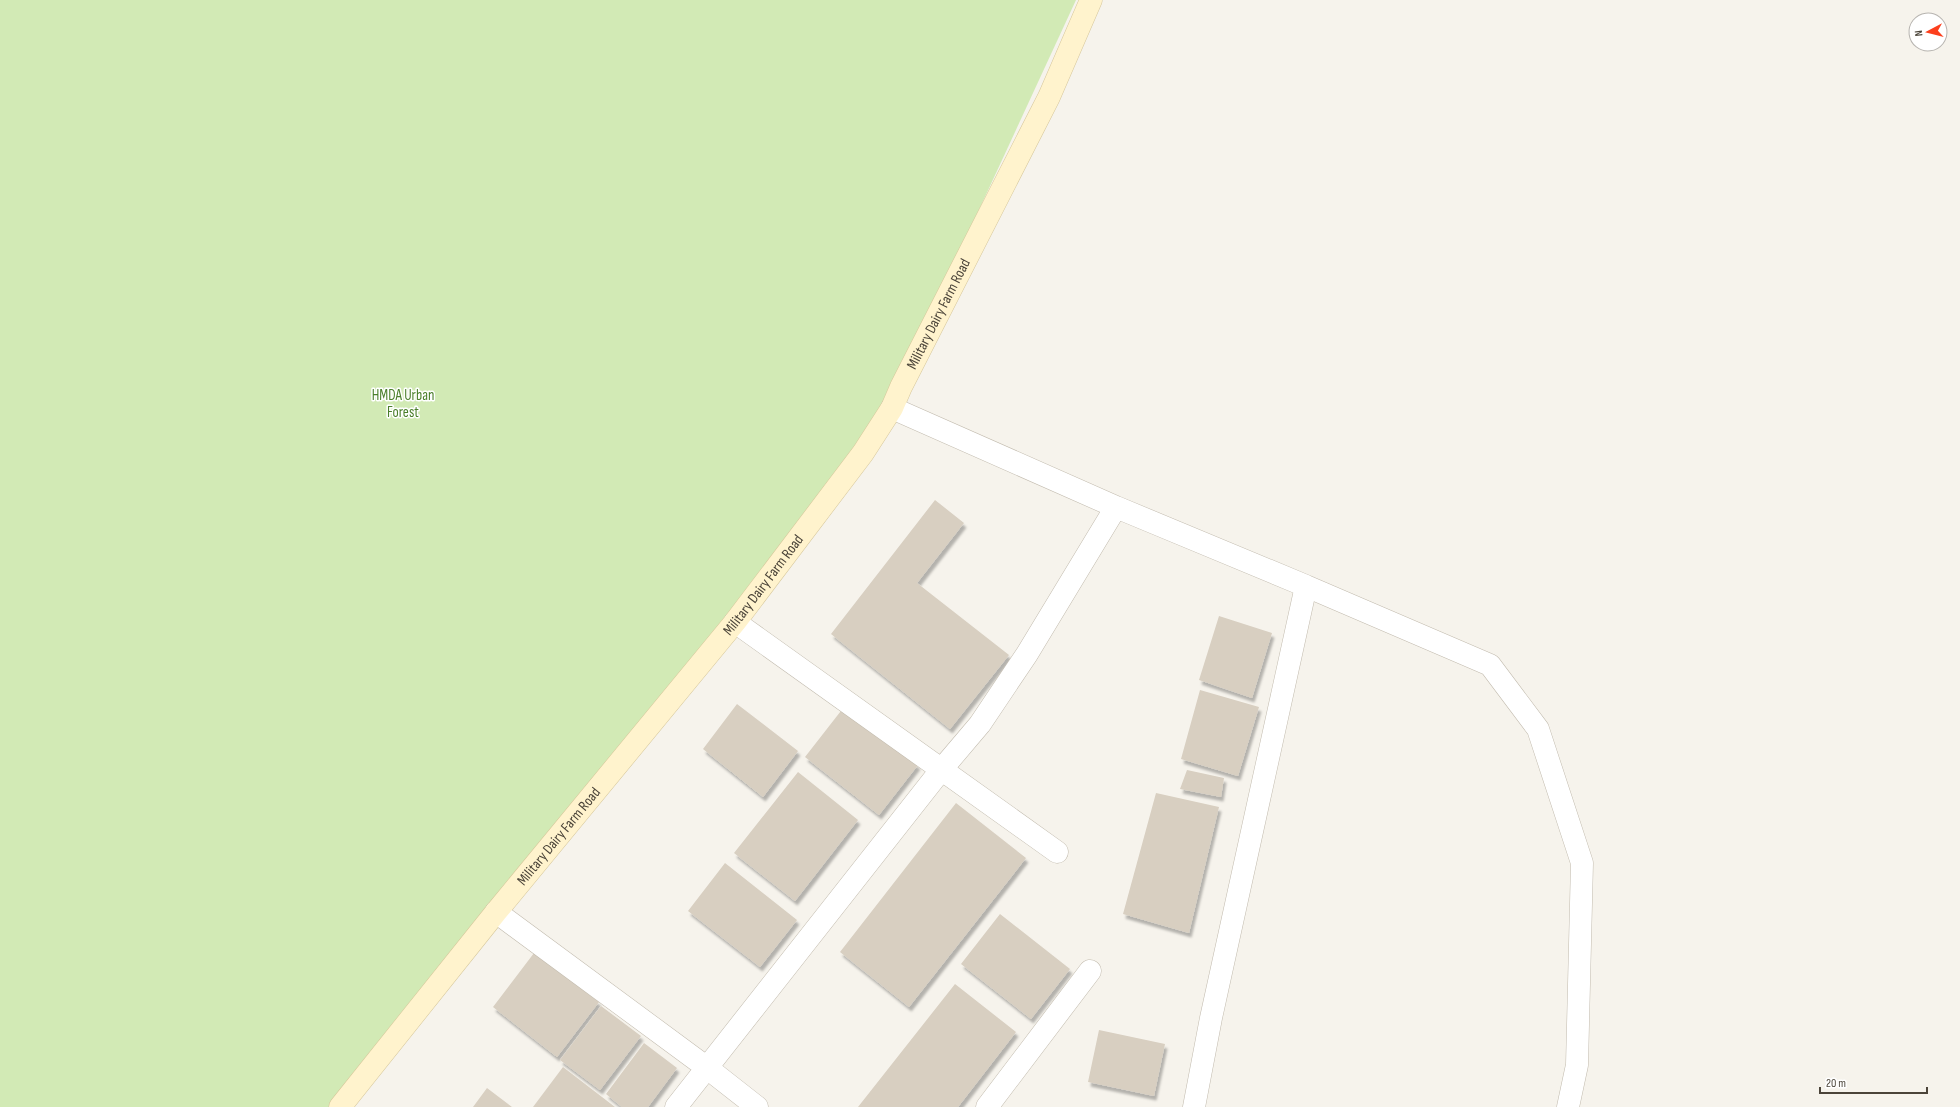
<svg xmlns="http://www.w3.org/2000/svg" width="1960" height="1107" viewBox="0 0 1960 1107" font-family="'Sofia Sans Condensed',sans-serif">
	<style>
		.green { fill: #d2eab5 }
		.building { fill: #d8cfc1; filter: url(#shadow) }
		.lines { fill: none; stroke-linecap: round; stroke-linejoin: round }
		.minor-casing { stroke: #c2bbae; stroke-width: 23 }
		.secondary-casing { stroke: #d6c79b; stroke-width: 23 }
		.minor { stroke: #fff; stroke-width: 22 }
		.secondary { stroke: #fff3cd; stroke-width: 22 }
		.labels { text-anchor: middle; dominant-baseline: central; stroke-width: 3; stroke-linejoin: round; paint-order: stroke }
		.street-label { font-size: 15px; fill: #4b4439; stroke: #fff }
		.park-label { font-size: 15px; fill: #4a7f2a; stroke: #fff }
	</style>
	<defs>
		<filter id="shadow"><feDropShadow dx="2.5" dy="4.5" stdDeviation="1" flood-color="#0004"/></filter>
	</defs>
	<rect width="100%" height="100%" fill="#f6f3ec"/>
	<path class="green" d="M0,0H1076L885,413L347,1107H0Z"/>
	<path class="building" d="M935,500L964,523L917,583L1009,655L950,729L831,634Z
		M1219,616L1272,633L1252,698L1199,680Z
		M1200,690L1259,707L1238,776L1181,759Z
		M737,704L798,751L763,797L703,749Z
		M844,707L918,765L879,815L805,757Z
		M1187,770L1224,778L1221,797L1180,789Z
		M798,772L858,820L795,901L734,853Z
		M1156,793L1219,807L1189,933L1123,914Z
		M956,803L1026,858L909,1007L840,952Z
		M725,863L797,920L760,967L688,911Z
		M1000,914L1070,969L1031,1019L961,964Z
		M534,953L599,1002L557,1057L493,1007Z
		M955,984L1016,1032L958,1107H858Z
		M601,1006L641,1036L600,1090L560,1060Z
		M1099,1030L1165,1044L1154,1096L1088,1082Z
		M644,1043L677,1068L648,1107H622L606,1094Z
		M563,1067L615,1107H533Z
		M487,1088L512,1107H473Z"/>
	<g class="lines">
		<defs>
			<path id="minor" d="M892,408L1116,507L1306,586L1211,1018L1194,1107
				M1306,586L1490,665L1538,729L1582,863L1577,1065L1568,1107
				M735,622L1057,852
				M496,912L706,1067L757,1107
				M676,1107L941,770L980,724L1027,654L1116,507
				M987,1107L1090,971"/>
			<g id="secondary">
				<path id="s1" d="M340,1107L496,912L735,622L863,453L892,408L901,387L1049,97L1091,0"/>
			</g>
		</defs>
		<use href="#minor" class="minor-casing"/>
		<use href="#secondary" class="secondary-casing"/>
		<use href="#minor" class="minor"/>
		<use href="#secondary" class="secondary"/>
	</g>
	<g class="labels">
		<g class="street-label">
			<text stroke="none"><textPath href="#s1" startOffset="996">Military Dairy Farm Road</textPath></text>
			<text stroke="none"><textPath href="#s1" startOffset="672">Military Dairy Farm Road</textPath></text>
			<text stroke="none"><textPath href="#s1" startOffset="348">Military Dairy Farm Road</textPath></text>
		</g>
		<g class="park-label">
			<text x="403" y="395">HMDA Urban<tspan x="403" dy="17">Forest</tspan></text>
		</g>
	</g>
	<g transform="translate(1928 32) rotate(263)"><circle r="19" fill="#ffffff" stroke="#b7b4b0"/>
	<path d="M0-3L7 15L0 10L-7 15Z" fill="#fc3f1d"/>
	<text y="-6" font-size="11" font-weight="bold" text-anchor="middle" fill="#4b4439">N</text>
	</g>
	<path d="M1820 1087v6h107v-6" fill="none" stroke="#4b4439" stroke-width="2"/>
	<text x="1826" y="1087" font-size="12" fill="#4b4439" stroke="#ffffff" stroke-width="3" paint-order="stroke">20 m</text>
</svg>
